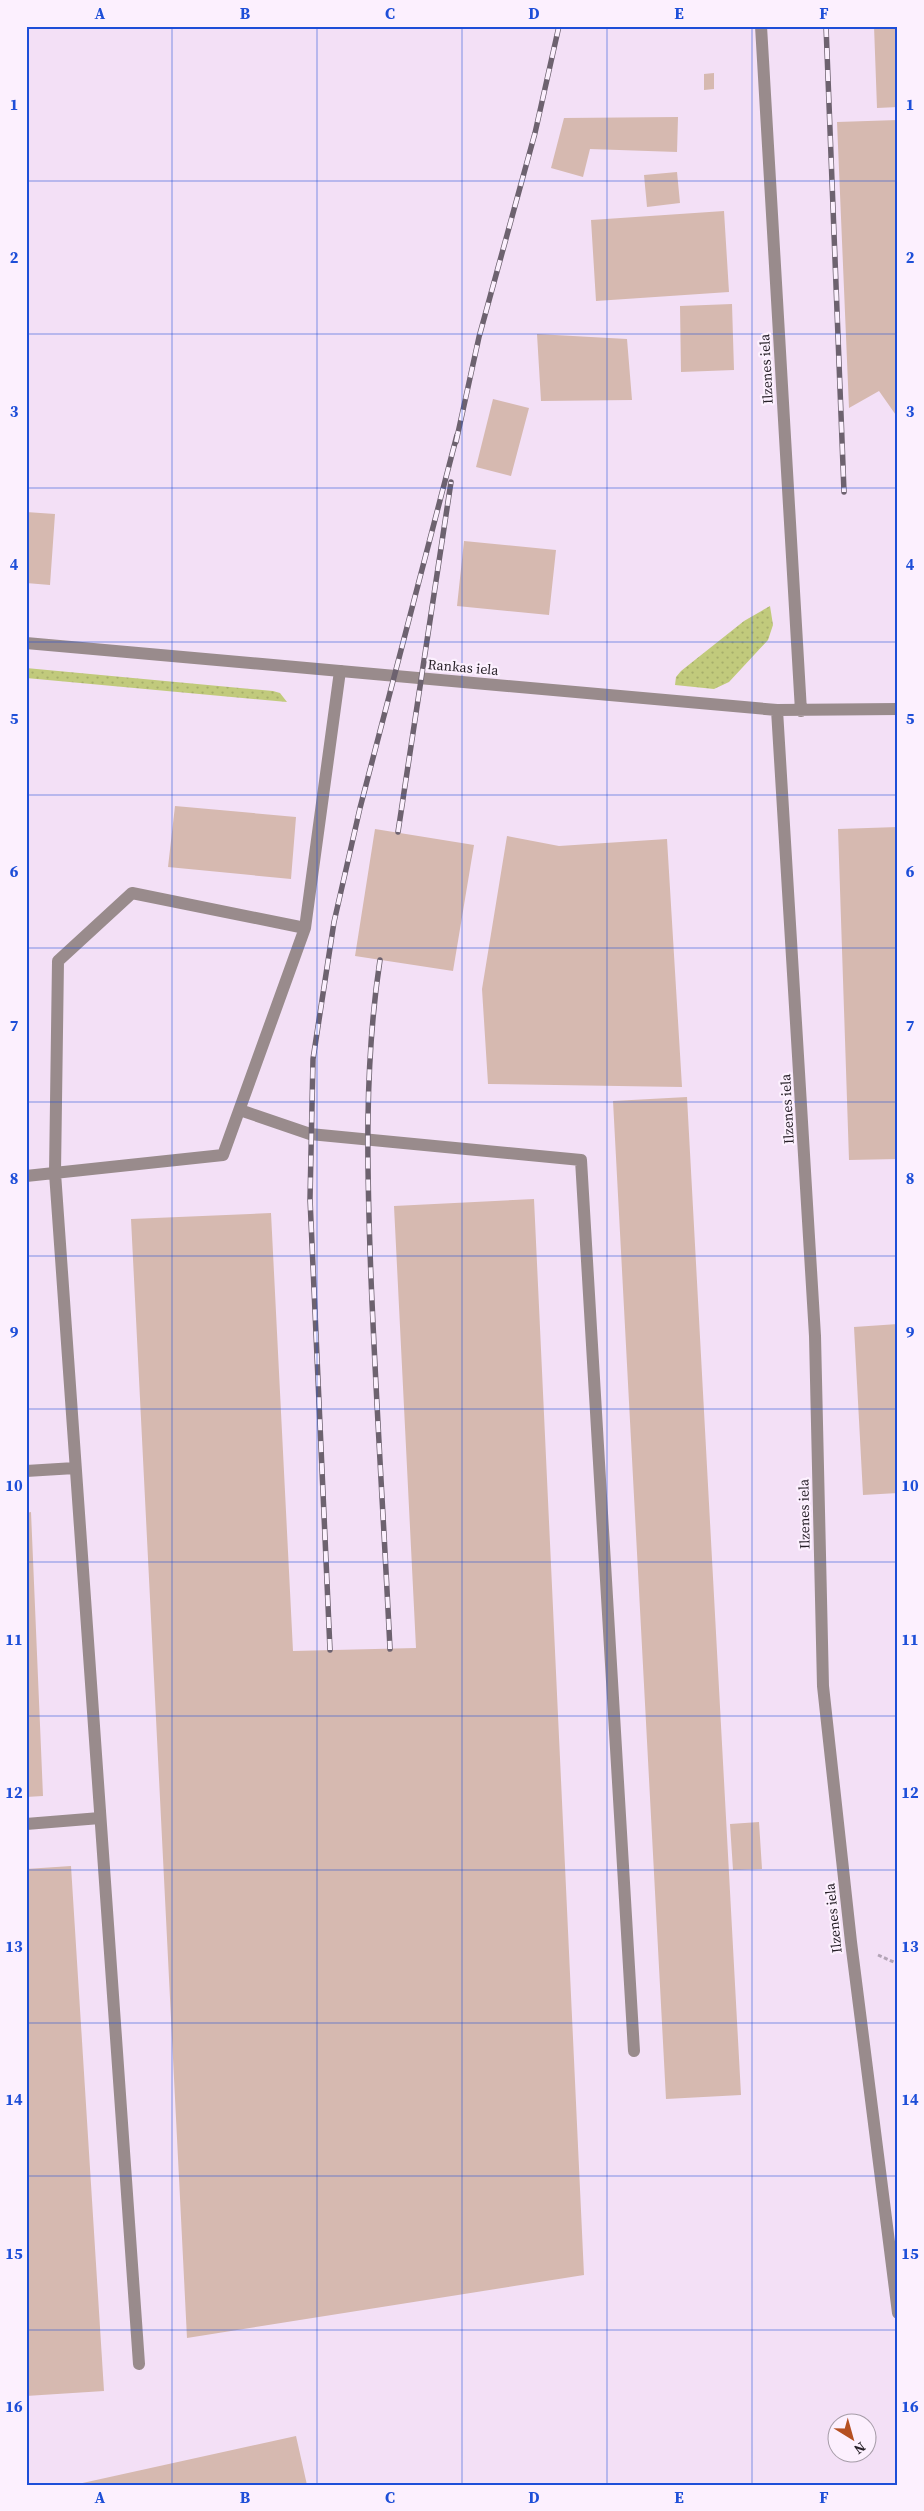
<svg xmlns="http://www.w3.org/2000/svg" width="924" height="2511" viewBox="0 0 924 2511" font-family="'Source Serif 4',serif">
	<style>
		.grass { fill: url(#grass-dots) }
		.building { fill: #d6b9b0 }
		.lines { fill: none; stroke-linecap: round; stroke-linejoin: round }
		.path { stroke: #b3a4b6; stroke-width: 3; stroke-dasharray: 4 2.5; stroke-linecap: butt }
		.lane { stroke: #998b8c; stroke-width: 12 }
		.street { stroke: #998b8c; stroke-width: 12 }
		.rail-casing { stroke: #6d626f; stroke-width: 5.5 }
		.rail { stroke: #fcf0fe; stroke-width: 4; stroke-dasharray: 11; stroke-linecap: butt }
		.grid { fill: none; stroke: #1d4ed8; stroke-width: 1; stroke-opacity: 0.55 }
		.labels { text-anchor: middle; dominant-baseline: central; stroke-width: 4.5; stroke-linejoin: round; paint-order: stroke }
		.street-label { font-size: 14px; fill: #261f27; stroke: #fcf0fe }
		.neatline { fill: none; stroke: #1d4ed8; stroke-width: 2 }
		.grid-label { font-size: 16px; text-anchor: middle; font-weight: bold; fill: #1d4ed8 }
	</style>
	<defs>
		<pattern id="grass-dots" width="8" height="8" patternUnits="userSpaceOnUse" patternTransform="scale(1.25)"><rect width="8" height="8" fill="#c1ca7c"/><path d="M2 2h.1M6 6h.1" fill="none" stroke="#a6ad6b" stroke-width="1.8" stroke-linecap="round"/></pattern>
	</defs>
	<rect width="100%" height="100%" fill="#f3e0f6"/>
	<path class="grass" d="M770,606L773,625L768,640L729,682L714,689L675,685L676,677L681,671L744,621Z
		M26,668L273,691L280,693L287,702L26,678Z"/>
	<path class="building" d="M874,26H898V107L877,108Z
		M714,73V89L704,90V74Z
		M678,117L677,152L590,149L583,177L551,168L564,118Z
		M898,120V418L879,391L849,408L837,122Z
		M677,172L680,203L647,207L644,175Z
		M724,211L729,292L596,301L591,220Z
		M732,304L734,370L681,372L680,306Z
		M537,334L627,339L632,400L541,401Z
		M493,399L529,408L511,476L476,467Z
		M26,512L55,514L50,585L26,583Z
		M464,541L556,550L549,615L457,606Z
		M175,806L296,817L291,879L168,867Z
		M898,827V1159L849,1160L838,829Z
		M375,829L474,845L453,971L355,956Z
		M507,836L559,846L667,839L682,1087L488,1084L482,989Z
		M687,1097L741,2095L666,2099L613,1101Z
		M534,1199L584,2275L187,2338L131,1219L271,1213L293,1651L416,1648L394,1206Z
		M898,1324V1493L863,1495L854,1327Z
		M31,1512L43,1796L26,1797V1513Z
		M759,1822L762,1869L733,1870L730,1824Z
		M71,1866L104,2391L26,2396V1869Z
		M296,2436L307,2485H78V2484Z"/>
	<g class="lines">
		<path class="path" d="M878,1955L898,1964"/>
		<path class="lane" d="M240,1110L310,1134L581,1160L634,2051
			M26,1176L223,1155L305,928L340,671
			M26,1471L75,1468
			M26,1824L100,1818
			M139,2364L55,1173L58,961L132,893L305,928"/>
		<path class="street" d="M761,26L801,711
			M26,643L777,710L898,709
			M777,710L815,1336L823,1686L851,1942L898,2313"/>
		<defs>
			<path id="rail" d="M826,26L844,492
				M456,442L479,337L535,133L559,26
				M398,832L451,482
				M380,960C364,1065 367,1172 371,1278C376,1401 384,1525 390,1649
				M330,1650L310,1199L313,1059L334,922L360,808L457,435"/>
		</defs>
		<use href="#rail" class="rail-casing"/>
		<use href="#rail" class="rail"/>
	</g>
	<path class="grid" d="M172,26V2485M317,26V2485M462,26V2485M607,26V2485M752,26V2485M26,181H898M26,334H898M26,488H898M26,642H898M26,795H898M26,948H898M26,1102H898M26,1256H898M26,1409H898M26,1562H898M26,1716H898M26,1870H898M26,2023H898M26,2176H898M26,2330H898"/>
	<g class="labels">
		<g class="street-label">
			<text transform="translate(766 369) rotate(-93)">Ilzenes iela</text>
			<text transform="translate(463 667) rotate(5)">Rankas iela</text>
			<text transform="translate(787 1109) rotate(-93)">Ilzenes iela</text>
			<text transform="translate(804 1514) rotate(-91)">Ilzenes iela</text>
			<text transform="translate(833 1918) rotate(-96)">Ilzenes iela</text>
		</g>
	</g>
	<rect width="924" height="2511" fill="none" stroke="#fcf0fe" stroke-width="55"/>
	<g transform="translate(852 2438) rotate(143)"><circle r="24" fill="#fcf0fe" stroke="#a69ca8"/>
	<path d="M0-4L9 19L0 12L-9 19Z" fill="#b55022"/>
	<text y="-8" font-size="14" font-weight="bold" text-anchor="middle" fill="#261f27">N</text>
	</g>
	<rect x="28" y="28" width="868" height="2456" class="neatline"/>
	<g class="grid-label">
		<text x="100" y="19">A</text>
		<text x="245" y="19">B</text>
		<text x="390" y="19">C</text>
		<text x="534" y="19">D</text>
		<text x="679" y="19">E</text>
		<text x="824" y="19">F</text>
		<text x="14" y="110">1</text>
		<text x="910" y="110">1</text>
		<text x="14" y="263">2</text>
		<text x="910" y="263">2</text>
		<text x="14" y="417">3</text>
		<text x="910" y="417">3</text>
		<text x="14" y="570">4</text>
		<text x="910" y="570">4</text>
		<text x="14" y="724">5</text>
		<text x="910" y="724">5</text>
		<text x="14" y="877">6</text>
		<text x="910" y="877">6</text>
		<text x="14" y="1031">7</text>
		<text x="910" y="1031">7</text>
		<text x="14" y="1184">8</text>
		<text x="910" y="1184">8</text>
		<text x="14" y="1338">9</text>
		<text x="910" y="1338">9</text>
		<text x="14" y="1491">10</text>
		<text x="910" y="1491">10</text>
		<text x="14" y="1645">11</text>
		<text x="910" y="1645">11</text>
		<text x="14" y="1798">12</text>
		<text x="910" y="1798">12</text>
		<text x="14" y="1952">13</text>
		<text x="910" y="1952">13</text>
		<text x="14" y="2105">14</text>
		<text x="910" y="2105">14</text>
		<text x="14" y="2259">15</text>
		<text x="910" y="2259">15</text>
		<text x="14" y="2412">16</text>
		<text x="910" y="2412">16</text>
		<text x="100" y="2503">A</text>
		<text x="245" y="2503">B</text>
		<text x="390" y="2503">C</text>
		<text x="534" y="2503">D</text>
		<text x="679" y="2503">E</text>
		<text x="824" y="2503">F</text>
	</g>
</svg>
